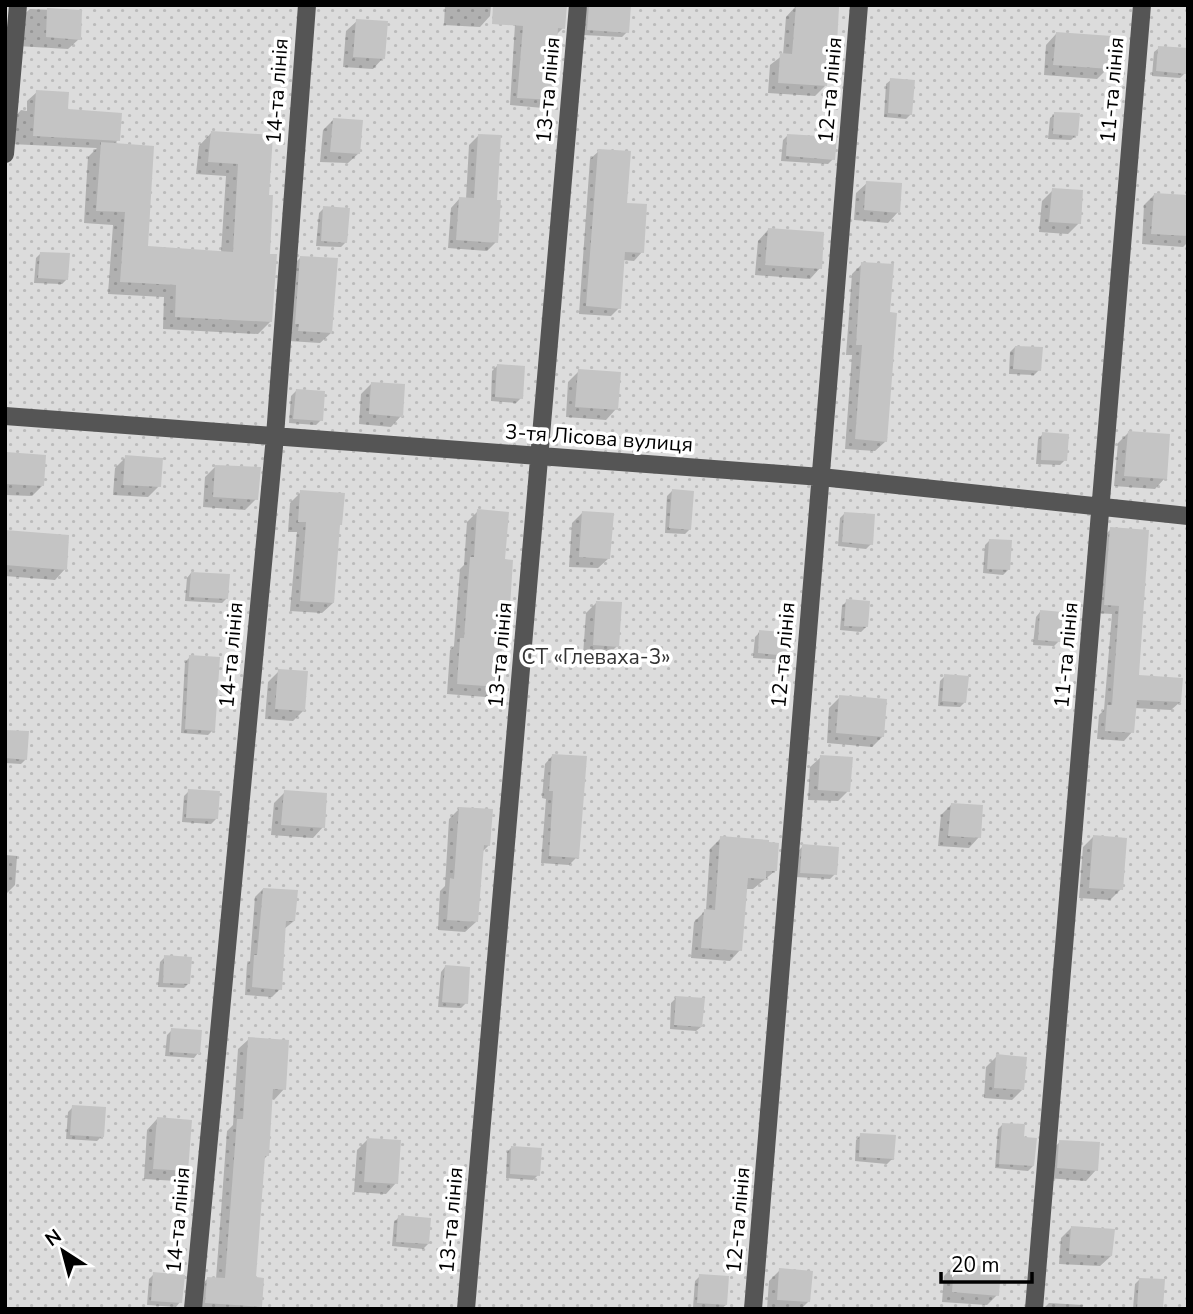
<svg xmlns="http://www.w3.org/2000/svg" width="1193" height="1314" viewBox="0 0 1193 1314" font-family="'Nunito Sans',sans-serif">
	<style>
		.garden { fill: url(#garden-dots) }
		.shadow { fill: #0003 }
		.building { fill: #c4c4c4 }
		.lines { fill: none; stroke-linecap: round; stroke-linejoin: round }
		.minor { stroke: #555; stroke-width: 18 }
		.labels { text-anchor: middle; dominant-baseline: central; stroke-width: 7; stroke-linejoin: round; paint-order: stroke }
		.street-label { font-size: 21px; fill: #000; stroke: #fff }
		.park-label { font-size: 21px; fill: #333; stroke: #fff }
	</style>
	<defs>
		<pattern id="garden-dots" width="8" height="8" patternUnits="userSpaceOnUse" patternTransform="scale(1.75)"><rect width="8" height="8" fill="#dcdcdc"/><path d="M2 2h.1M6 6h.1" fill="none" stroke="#bbb" stroke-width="1.8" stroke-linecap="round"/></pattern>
	</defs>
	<rect width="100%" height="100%" fill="#fff"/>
	<path class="garden" d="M5,5H1188V1309H5Z"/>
	<path class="shadow" d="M445,5H491L490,16L480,27L444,25Z
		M589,5L627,32L622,37L583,35L585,10Z
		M796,6L835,43L828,50L825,86L815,96L768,93L770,65L783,55L786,17Z
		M516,8L563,28L555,36L551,99L543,108L510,105Z
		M30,9L80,11L79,39L68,49L17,46L19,19Z
		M357,21L383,58L373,69L343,67L346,31Z
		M1056,34L1108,68L1097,79L1044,75L1046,45Z
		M1159,48L1185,73L1180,78L1152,76L1154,52Z
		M891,80L911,114L906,119L884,117L886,84Z
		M37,92L118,140L113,145L146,248L221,253L226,176L196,174L199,146L211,133L267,197L270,322L258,334L163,329L164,297L108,294L113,225L84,223L88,157L97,148L10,144L12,120L21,110L27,111V101Z
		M1055,114L1076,135L1071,140L1048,139L1050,118Z
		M333,120L359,153L348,163L320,162L323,130Z
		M788,135L833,159L828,164L781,161L783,140Z
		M478,136L495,201L496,242L487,251L448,248L451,208L460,198L466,199L469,145Z
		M599,151L625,204L642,252L634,261L623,260L619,308L611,316L579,314L590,159Z
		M867,183L898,212L888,223L854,220L856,193Z
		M1053,190L1079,223L1068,234L1039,232L1042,201Z
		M1155,194L1188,197V242L1183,247L1142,244L1144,205Z
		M324,208L346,242L341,247L316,246L319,213Z
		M768,230L820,268L810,279L755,275L758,241Z
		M41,253L67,279L62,284L34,283L36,258Z
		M300,258L331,333L320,343L289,341L290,268Z
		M862,264L889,314L886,441L875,451L845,449L852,355H846L852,274Z
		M1015,347L1039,370L1034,375L1009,374L1010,352Z
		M497,366L521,398L516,403L491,401L492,371Z
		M579,371L616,409L606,420L566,417L568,382Z
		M372,383L401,416L391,427L359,424L361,394Z
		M296,391L321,420L316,425L289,423L291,396Z
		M1128,433L1165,478L1155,489L1114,486L1118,443Z
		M1043,434L1065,460L1060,465L1036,464L1038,439Z
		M7,454L42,486L32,496L5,495Z
		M126,457L159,486L148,497L113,495L115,468Z
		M216,466L256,499L245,510L203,507L205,477Z
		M672,491L690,529L685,534L665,533L667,496Z
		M301,492L333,603L322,613L290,611L297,532H288L290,503Z
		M478,511L503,561L508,606L503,611L497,686L486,697L447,694L450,650L454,646L460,569L464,565L467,522Z
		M583,512L609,558L598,568L569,567L572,523Z
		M845,513L871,544L866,549L838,546L840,518Z
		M1111,529L1137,677L1180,702L1171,710L1134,708L1132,732L1124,741L1097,739L1099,715L1104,710L1112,614L1096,613L1103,537Z
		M5,532L65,569L55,580L5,576Z
		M990,540L1008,570L1003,575L983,573L985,545Z
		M191,573L227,598L222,603L185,601L187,578Z
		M847,601L866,627L861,632L840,630L842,606Z
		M597,602L617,646L606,657L583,655L586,613Z
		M1040,612L1059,641L1054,646L1033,645L1036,617Z
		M760,632L788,655L783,660L753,658L755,637Z
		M190,657L213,730L208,735L181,733L185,662Z
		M279,671L304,710L293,721L265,719L268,682Z
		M945,676L965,702L960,707L938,706L940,681Z
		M840,697L883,736L872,747L827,743L829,708Z
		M5,731L26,759L21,764L5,763Z
		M553,755L577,857L569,865L541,863L546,799L542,798L545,764Z
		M821,757L848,791L838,801L808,800L810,767Z
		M189,791L216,819L211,824L182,822L184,796Z
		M285,792L323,827L313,838L271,835L274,803Z
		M951,805L979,837L969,848L938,846L941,815Z
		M460,808L489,845L482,852L476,922L465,932L438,930L440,891L445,886L449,819Z
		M1093,837L1121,889L1110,900L1079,898L1083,847Z
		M721,838L775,871L753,889H745L740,950L730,961L691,958L694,922L706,910L710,849Z
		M803,846L835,874L830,879L796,877L798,851Z
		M5,855L17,856L15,885L5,895Z
		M263,889L294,921L284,929L280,989L272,997L245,995L247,964L250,961L255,897Z
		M165,957L188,984L184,988L158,987L160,962Z
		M445,967L466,1003L461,1008L438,1007L441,972Z
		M676,998L701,1027L696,1031L670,1029L671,1003Z
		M172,1030L198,1053L194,1058L165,1056L167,1035Z
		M249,1039L284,1089L274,1100L271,1099L267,1156L263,1160L254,1279L260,1306L258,1309H196L198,1289L208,1278L216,1279L227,1131L233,1125L238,1049Z
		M997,1056L1022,1090L1012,1100L984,1098L986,1067Z
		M73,1107L102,1136L97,1141L66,1139L68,1112Z
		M157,1119L187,1170L176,1181L144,1179L147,1130Z
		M1003,1124L1022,1139L1033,1166L1028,1171L995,1168L998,1129Z
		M861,1135L892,1159L887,1164L855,1161L856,1140Z
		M367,1140L396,1183L386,1194L354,1192L357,1150Z
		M1060,1142L1096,1170L1086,1181L1047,1178L1049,1152Z
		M512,1147L538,1175L533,1180L506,1178L507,1152Z
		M399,1217L428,1244L423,1249L392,1246L394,1222Z
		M1072,1227L1111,1256L1100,1266L1059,1264L1061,1238Z
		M954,1265L997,1295L987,1305L942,1302L944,1276Z
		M780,1270L809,1301L801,1309H767L769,1281Z
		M154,1274L180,1302L176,1307L147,1305L149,1279Z
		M700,1276L726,1305L721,1309L693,1308L695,1281Z
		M1140,1279L1161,1309H1133L1135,1284Z
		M1049,1303L1083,1305L1082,1309H1043Z"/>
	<path class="building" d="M493,5H567L565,29L558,28L553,100L517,98L523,26L492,24Z
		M589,5H631L629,33L587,30Z
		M796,5L839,7L837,44L830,43L827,86L778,83L780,53L792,54Z
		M47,8L82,10L81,40L46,37Z
		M356,19L388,21L385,59L353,57Z
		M1056,32L1112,36L1110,69L1053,65Z
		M1158,46L1188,48L1186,74L1156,71Z
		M890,78L915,80L912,115L888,113Z
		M36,90L69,92L68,109L122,113L120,141L33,136Z
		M1054,112L1080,113L1078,136L1053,134Z
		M333,118L363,120L360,154L330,152Z
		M211,131L273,135L269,195H273L270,254H277L272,322L175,317L176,285L120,282L125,212L96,211L101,142L154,146L148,246L233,252L238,164L208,162Z
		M478,134L501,135L497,200H501L498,243L456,240L459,197L474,198Z
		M787,134L837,137L835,160L786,156Z
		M598,149L631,151L627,203L647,204L644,253L625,252L621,309L586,306Z
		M866,181L902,183L900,213L864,210Z
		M1052,188L1083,190L1081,224L1049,222Z
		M1154,193L1188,195V236L1151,234Z
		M323,206L350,208L347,243L321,241Z
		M768,228L824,232L822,269L765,265Z
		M40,252L70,253L68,280L38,278Z
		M300,256L338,258L332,333L298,331L299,324H295Z
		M861,262L894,264L890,312L897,313L887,442L855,439L862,345H856Z
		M1015,346L1043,347L1041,371L1013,369Z
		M497,364L525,366L523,399L495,397Z
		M578,369L621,372L618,410L575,407Z
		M371,382L405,384L403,417L369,414Z
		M296,389L325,391L323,421L293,419Z
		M1128,431L1170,434L1167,479L1124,476Z
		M1042,432L1069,434L1067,461L1041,460Z
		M6,452L46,455L44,486L5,484Z
		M125,455L163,458L161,487L123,485Z
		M215,465L261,467L258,500L213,497Z
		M672,489L694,491L691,530L669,528Z
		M300,490L345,493L342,525H340L334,603L300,601L306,522H298Z
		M477,509L509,512L505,559L513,560L510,607L505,606L499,687L457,684L460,638H464L470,557H474Z
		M582,511L614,513L610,559L579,557Z
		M844,512L875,514L873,545L842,542Z
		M1110,527L1149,530L1139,675L1183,678L1181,702L1137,700L1134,733L1105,731L1107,705H1112L1119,606L1104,605Z
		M5,530L69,535L67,570L5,565Z
		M989,539L1012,540L1010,570L987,569Z
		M191,572L230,574L228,599L189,597Z
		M846,599L870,601L868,627L844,626Z
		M596,601L622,602L619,647L593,645Z
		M1040,610L1063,612L1061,642L1038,640Z
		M759,630L791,633L789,656L758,653Z
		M189,655L220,657L215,731L185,729Z
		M278,669L308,671L305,711L275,709Z
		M944,674L969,676L966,703L942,701Z
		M839,695L887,699L884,737L836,733Z
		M5,730L29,731L27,760L5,758Z
		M552,754L587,756L579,858L549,856L553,791H549Z
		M820,755L853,757L850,792L818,790Z
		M188,789L220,791L218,819L186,818Z
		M284,790L327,793L325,828L281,825Z
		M951,803L983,805L981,838L948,836Z
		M459,807L493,809L490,846L484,845L478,922L447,920L450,878L454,879Z
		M1093,835L1127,838L1123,890L1089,888Z
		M720,836L769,840V842L779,843L777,871H766V879L748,878L742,951L701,948L704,909L715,910Z
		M802,844L839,847L837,875L800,873Z
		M263,888L298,890L295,921H286L282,990L252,987L254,955H257Z
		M164,955L192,957L190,984L163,983Z
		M445,965L470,967L468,1004L442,1002Z
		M676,996L705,998L702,1027L674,1025Z
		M171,1028L202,1030L200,1054L169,1052Z
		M248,1037L289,1040L286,1090L273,1089L269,1156H265L256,1277L264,1278L262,1307L205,1303L207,1277L225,1278L237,1119H243Z
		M996,1054L1027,1057L1024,1090L994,1088Z
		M72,1105L106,1107L104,1137L70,1135Z
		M157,1117L192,1120L188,1171L153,1169Z
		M1002,1123L1025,1124L1024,1137L1037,1138L1034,1166L999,1164Z
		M860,1133L896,1135L894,1159L859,1157Z
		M367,1138L401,1140L398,1184L364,1182Z
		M1059,1140L1100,1142L1098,1171L1057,1168Z
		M511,1146L542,1148L540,1176L510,1174Z
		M398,1215L431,1218L429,1244L396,1242Z
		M1071,1226L1115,1229L1112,1256L1069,1254Z
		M954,1264L1001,1267L999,1296L952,1292Z
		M779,1268L813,1271L810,1302L777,1300Z
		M153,1272L185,1275L182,1303L151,1301Z
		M699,1274L729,1276L727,1305L697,1303Z
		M1139,1278L1165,1279L1163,1309H1137Z"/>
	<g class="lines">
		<path class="minor" d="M5,154L18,5
			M5,416L821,477L1188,516
			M193,1309L275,436L307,5
			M466,1309L578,5
			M753,1309L859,5
			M1034,1309L1142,5"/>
	</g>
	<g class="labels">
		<g class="street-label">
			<text transform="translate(548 90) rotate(-85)">13-та лінія</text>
			<text transform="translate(830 90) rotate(-85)">12-та лінія</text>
			<text transform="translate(1112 90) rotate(-85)">11-та лінія</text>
			<text transform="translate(277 91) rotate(-86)">14-та лінія</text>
			<text transform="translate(599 438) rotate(4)">3-тя Лісова вулиця</text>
			<text transform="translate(231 655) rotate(-85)">14-та лінія</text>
			<text transform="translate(500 655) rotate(-85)">13-та лінія</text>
			<text transform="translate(783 655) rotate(-85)">12-та лінія</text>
			<text transform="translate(1066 655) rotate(-85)">11-та лінія</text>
			<text transform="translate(178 1220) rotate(-85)">14-та лінія</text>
			<text transform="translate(451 1220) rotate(-85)">13-та лінія</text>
			<text transform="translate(738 1220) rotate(-85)">12-та лінія</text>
		</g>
		<g class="park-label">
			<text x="596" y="657">СТ «Глеваха-3»</text>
		</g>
	</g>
	<rect width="1193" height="1314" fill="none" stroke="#000000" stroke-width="14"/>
	<g transform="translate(63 1251) rotate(324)" stroke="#ffffff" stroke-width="5" paint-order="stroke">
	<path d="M0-5L12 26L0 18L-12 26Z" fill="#000000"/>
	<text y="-10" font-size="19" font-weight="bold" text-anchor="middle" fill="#000000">N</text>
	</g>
	<path d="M941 1272v10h91v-10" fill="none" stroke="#000000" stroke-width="3.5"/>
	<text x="951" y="1272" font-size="21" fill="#000000" stroke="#ffffff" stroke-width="5" paint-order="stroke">20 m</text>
</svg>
